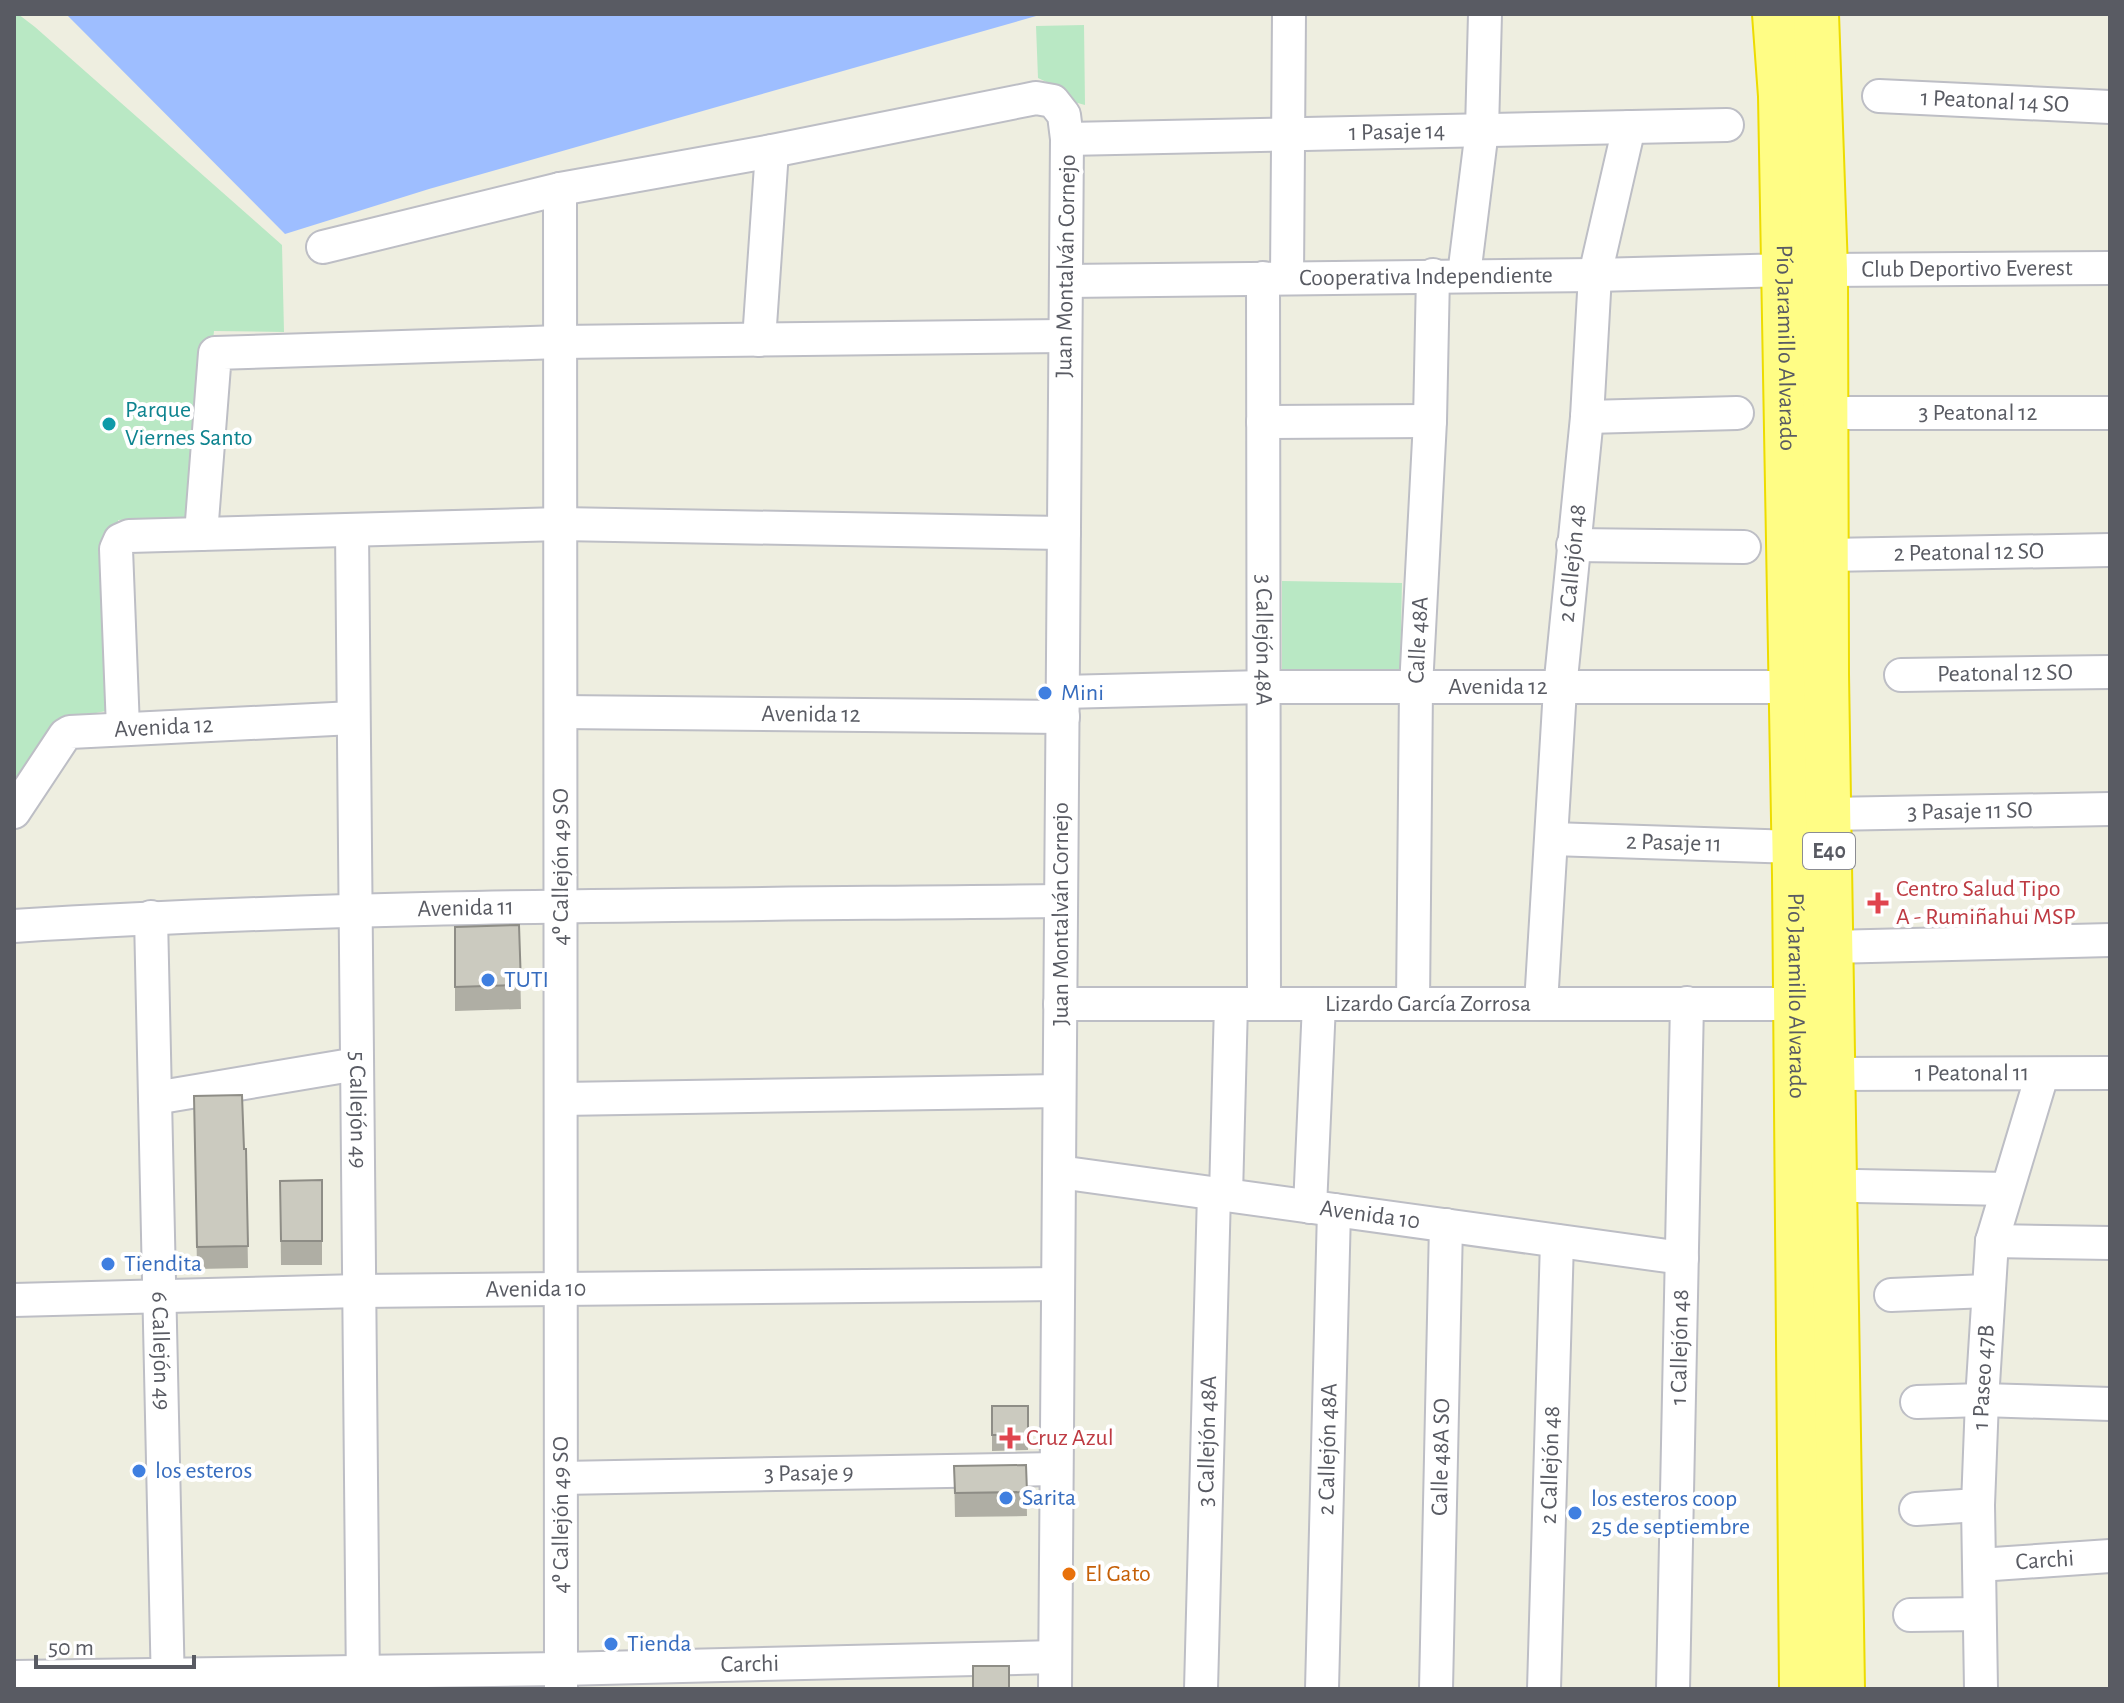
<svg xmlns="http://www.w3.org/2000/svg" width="2124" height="1703" viewBox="0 0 2124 1703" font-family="'Alegreya Sans',sans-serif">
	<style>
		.green { fill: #b9e8c4 }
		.water { fill: #9ebeff }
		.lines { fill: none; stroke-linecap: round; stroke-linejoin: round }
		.minor-casing { stroke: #bdbec5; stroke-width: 36 }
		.highway-casing { stroke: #eddc00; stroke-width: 48 }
		.minor { stroke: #fff; stroke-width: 32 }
		.highway { stroke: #fffd85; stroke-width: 44 }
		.wall { fill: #afaea4 }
		.building { fill: #cbcabf; stroke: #8e8d86; stroke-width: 2 }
		.culture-dot { fill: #0f9aa8; stroke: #fff; stroke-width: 3 }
		.shop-dot { fill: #3f7fe0; stroke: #fff; stroke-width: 3 }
		.health-dot { fill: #e0444e; stroke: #fff; stroke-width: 3 }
		.food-dot { fill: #e8710a; stroke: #fff; stroke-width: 3 }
		.labels { text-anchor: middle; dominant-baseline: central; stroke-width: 8; stroke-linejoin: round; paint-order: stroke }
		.shield { fill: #fff; stroke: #8b8c92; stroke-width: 2 }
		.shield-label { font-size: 22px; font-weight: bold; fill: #595b63 }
		.street-label { font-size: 24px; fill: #595b63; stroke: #fff }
		.culture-label { font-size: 24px; fill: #0d838f; stroke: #fff; text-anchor: start }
		.shop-label { font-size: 24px; fill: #366cbe; stroke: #fff; text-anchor: start }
		.health-label { font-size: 24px; fill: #be3a42; stroke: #fff; text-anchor: start }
		.food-label { font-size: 24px; fill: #c56008; stroke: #fff; text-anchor: start }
	</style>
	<rect width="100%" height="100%" fill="#eeeee0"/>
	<path class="green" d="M14,14H18L35,27L282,245L284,332L214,331L195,517L118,520L121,708L61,720L14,789Z
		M1084,25L1085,105L1074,102L1065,91L1038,78L1036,26Z
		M1282,581L1402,583L1400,675L1282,676Z"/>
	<path class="water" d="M66,14H1043L429,189L285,234Z"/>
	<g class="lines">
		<defs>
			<g id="minor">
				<path id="s1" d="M1879,96L2110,107"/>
				<path id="s2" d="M1067,139L1727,125"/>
				<path d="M560,189L561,1689"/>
				<path d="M323,247L560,189L772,151L1036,98L1053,101L1064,115L1067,139L1055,1689"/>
				<path id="s3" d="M1825,270L2110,268"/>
				<path d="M1464,275L1482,130L1485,14"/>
				<path d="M1287,277L1289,14"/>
				<path id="s4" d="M1263,278L1264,1004"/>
				<path id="s5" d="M1066,281L1595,275L1785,270"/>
				<path d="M759,340L772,151"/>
				<path id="s6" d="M1848,413H2110"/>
				<path d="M1587,417L1737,413"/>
				<path d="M1263,422L1430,421"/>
				<path id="s7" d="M352,530L363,1689"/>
				<path d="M201,534L215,353L560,342L1065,336"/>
				<path d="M1573,545L1744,547"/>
				<path id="s8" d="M1827,555L2110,550"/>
				<path id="s9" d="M1901,675L2110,672"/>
				<path id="s10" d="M1062,692L1264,687H1790"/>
				<path id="s11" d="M561,712L1063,717"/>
				<path d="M123,728L116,549L120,540L129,536L560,524L1064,533"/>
				<path id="s12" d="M14,812L65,735L70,732L353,718"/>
				<path id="s13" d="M1828,814L2110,809"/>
				<path id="s14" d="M1552,839L1794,847"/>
				<path id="s15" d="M151,917L168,1689"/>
				<path id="s16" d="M14,926C362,904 712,905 1061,901"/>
				<path d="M1830,947L2110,940"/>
				<path id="s17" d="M1060,1004H1796"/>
				<path id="s18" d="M1413,1004L1416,687L1430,421L1433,275"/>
				<path id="s19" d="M1541,1004L1560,689L1587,417L1595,275L1629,127"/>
				<path id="s20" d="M1832,1074L2110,1073"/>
				<path d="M155,1098L357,1064"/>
				<path d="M561,1099L1059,1091"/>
				<path id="s21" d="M1059,1172L1682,1258"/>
				<path d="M1857,1186L2007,1189"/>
				<path d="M1226,1195L1231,1004"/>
				<path d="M1310,1207L1319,1004"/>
				<path d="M1992,1241L2110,1243"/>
				<path d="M1891,1295L1987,1291"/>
				<path id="s22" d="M14,1300L359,1291L1058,1284"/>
				<path d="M1917,1402L1982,1400L2110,1404"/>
				<path id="s23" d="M561,1478L1056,1469"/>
				<path d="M1916,1509L1978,1505"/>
				<path id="s24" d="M1979,1565L2110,1556"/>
				<path d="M1910,1615L1979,1614"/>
				<path id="s25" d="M14,1677L561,1669L1055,1657"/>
				<path id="s26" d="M1201,1689L1214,1193"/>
				<path id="s27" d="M1322,1689L1334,1210"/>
				<path id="s28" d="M1436,1689L1446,1225"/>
				<path id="s29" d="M1544,1689L1557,1241"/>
				<path id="s30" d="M1673,1689L1687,1003"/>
				<path id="s31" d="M1981,1689L1978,1505L1982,1400L1992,1241L2042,1075"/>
			</g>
			<g id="highway">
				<path id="s32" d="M1775,14L1781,96L1795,875L1802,1689"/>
				<path d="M1816,14L1825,270L1826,674L1842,1689"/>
			</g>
		</defs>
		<use href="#minor" class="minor-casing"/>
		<use href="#highway" class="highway-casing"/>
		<use href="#minor" class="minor"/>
		<use href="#highway" class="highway"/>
	</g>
	<path class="wall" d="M519,925L521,1009L455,1011V927Z
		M194,1096L244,1149H246L248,1268L197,1269Z
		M322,1180V1265H281L280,1181Z
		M992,1406H1028V1450L992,1451Z
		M1026,1465L1027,1516L955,1517L954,1466Z"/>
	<path class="building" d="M519,925L521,985L455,987V927Z
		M242,1095L244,1149H246L248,1246L197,1247L194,1096Z
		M322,1180V1241H281L280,1181Z
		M992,1406H1028V1435H992Z
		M1026,1465L1027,1492L955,1493L954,1466Z
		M973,1666H1009V1689H973Z"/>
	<circle class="culture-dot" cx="109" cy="424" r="8"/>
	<g class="shop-dot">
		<circle cx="1045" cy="693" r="8"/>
		<circle cx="488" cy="980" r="8"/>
		<circle cx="108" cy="1264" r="8"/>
		<circle cx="139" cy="1471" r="8"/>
		<circle cx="1006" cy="1498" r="8"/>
		<circle cx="1575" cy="1513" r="8"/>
		<circle cx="611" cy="1644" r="8"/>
	</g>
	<g class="health-dot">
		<path d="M1874 891h8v8h8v8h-8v8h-8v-8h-8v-8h8z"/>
		<path d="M1006 1426h8v8h8v8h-8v8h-8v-8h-8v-8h8z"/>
	</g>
	<circle class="food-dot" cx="1069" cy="1574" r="8"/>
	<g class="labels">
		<rect class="shield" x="1803" y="833" width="52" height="36" rx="6"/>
		<g class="shield-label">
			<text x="1829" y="851">E40</text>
		</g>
		<g class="street-label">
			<text stroke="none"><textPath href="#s1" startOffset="116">1 Peatonal 14 SO</textPath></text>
			<text stroke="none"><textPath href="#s2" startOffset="330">1 Pasaje 14</textPath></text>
			<text transform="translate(1066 266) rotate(-89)">Juan Montalván Cornejo</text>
			<text stroke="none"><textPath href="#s3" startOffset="142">Club Deportivo Everest</textPath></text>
			<text stroke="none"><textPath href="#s5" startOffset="360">Cooperativa Independiente</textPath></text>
			<text stroke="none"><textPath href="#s32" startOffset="334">Pío Jaramillo Alvarado</textPath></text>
			<text stroke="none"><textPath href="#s6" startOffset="130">3 Peatonal 12</textPath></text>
			<text stroke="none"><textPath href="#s8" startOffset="142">2 Peatonal 12 SO</textPath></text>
			<text stroke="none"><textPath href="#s19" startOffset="442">2 Callejón 48</textPath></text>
			<text stroke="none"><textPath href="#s18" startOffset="364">Calle 48A</textPath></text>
			<text stroke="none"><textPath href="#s4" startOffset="362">3 Callejón 48A</textPath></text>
			<text stroke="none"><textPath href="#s9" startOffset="104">Peatonal 12 SO</textPath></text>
			<text stroke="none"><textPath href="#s10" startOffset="436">Avenida 12</textPath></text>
			<text stroke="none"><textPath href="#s11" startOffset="250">Avenida 12</textPath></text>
			<text stroke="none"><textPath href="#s12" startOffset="192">Avenida 12</textPath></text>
			<text stroke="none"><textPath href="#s13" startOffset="142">3 Pasaje 11 SO</textPath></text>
			<text stroke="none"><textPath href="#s14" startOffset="122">2 Pasaje 11</textPath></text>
			<text transform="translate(561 867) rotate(-90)">4º Callejón 49 SO</text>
			<text stroke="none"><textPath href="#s16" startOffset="452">Avenida 11</textPath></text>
			<text transform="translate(1061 914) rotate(-90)">Juan Montalván Cornejo</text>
			<text stroke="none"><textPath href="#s32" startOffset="982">Pío Jaramillo Alvarado</textPath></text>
			<text stroke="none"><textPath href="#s17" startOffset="368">Lizardo García Zorrosa</textPath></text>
			<text stroke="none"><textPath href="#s20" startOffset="140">1 Peatonal 11</textPath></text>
			<text stroke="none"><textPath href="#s7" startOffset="580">5 Callejón 49</textPath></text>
			<text stroke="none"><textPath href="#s21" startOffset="314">Avenida 10</textPath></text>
			<text stroke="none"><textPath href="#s22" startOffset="522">Avenida 10</textPath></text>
			<text stroke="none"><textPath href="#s30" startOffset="342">1 Callejón 48</textPath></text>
			<text stroke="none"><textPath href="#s15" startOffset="434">6 Callejón 49</textPath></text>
			<text stroke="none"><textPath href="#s31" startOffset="312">1 Paseo 47B</textPath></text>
			<text stroke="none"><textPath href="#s26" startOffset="248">3 Callejón 48A</textPath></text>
			<text stroke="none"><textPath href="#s27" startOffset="240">2 Callejón 48A</textPath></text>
			<text stroke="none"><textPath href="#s28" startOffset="232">Calle 48A SO</textPath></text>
			<text stroke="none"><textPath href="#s29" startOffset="224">2 Callejón 48</textPath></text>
			<text stroke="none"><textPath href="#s23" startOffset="248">3 Pasaje 9</textPath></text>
			<text transform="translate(561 1515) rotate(-90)">4º Callejón 49 SO</text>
			<text stroke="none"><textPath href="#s24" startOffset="66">Carchi</textPath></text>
			<text stroke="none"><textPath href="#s25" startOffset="736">Carchi</textPath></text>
		</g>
		<g class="culture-label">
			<text x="125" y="410">Parque<tspan x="125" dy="28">Viernes Santo</tspan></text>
		</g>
		<g class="shop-label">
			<text x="1061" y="693">Mini</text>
			<text x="504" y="980">TUTI</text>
			<text x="124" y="1264">Tiendita</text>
			<text x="155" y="1471">los esteros</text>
			<text x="1022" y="1498">Sarita</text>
			<text x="1591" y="1499">los esteros coop<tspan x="1591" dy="28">25 de septiembre</tspan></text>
			<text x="627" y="1644">Tienda</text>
		</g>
		<g class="health-label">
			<text x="1896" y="889">Centro Salud Tipo<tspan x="1896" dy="28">A - Rumiñahui MSP</tspan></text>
			<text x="1026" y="1438">Cruz Azul</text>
		</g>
		<g class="food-label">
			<text x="1085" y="1574">El Gato</text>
		</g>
	</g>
	<rect width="2124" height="1703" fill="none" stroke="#595b63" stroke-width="32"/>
	<path d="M36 1655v12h158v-12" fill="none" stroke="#595b63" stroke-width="4"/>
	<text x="48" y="1655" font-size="24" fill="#595b63" stroke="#ffffff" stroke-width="6" paint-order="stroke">50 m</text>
</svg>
